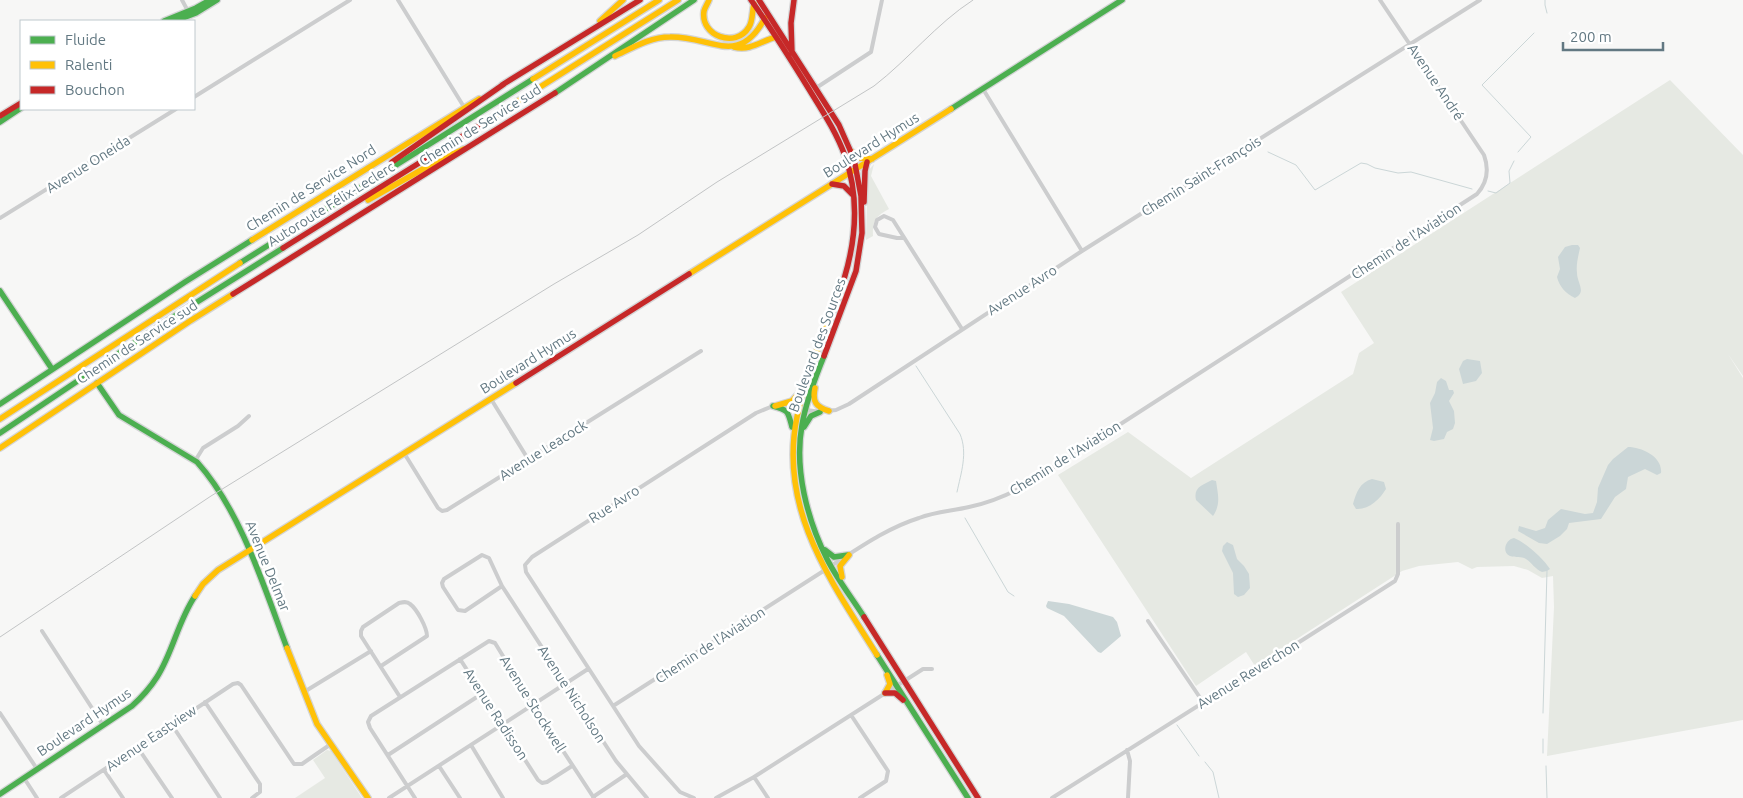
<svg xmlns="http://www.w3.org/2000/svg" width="1743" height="798" viewBox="0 0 1743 798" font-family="Ubuntu,sans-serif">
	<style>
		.green { fill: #e6e9e3 }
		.water { fill: #cbd6d7 }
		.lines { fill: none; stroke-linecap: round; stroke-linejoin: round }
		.stream { stroke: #cbd6d7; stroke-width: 1 }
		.fast-casing { stroke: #d4d5d6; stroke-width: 8 }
		.slow-casing { stroke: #d4d5d6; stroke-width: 8 }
		.jam-casing { stroke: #d4d5d6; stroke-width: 8 }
		.street { stroke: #cccdce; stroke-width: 4 }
		.fast { stroke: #4caf50; stroke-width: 5.5 }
		.slow { stroke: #ffc107; stroke-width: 5.5 }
		.jam { stroke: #c62828; stroke-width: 5.5 }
		.tram { stroke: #c2c4c5; stroke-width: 1 }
		.labels { text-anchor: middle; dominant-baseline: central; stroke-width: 5; stroke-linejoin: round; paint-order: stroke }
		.street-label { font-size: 14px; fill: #627882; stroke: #fff }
	</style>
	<rect width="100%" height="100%" fill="#f7f7f6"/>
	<path class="green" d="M1670,80L1743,155V376L1728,354L1743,378V720L1547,756L1554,607L1553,576L1542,578L1528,570L1514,566L1477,567L1472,569L1458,562L1419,566L1402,571L1255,666L1246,652L1196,686L1058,475L1128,432L1191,478L1353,374L1359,353L1374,343L1341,292Z
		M874,164L871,176L889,209C876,216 872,221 873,236L866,240L868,171Z
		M327,750L331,751L362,798H295L325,778L313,760Z"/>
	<path class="water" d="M1572,245H1578L1580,248C1578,257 1576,265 1577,273C1577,283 1587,292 1575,298C1566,294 1559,286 1557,277L1560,269L1558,257L1565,247Z
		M1467,359L1480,361L1482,373L1476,381L1463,384L1459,369L1463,361Z
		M1441,378L1446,381L1449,390H1453L1454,393L1449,401L1454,411L1455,423L1453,429L1447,432L1444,439L1434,441L1430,440L1433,428L1430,403L1435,393L1437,382Z
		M1628,447C1642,447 1663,457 1661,473L1657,475L1645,469L1628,477L1626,489L1615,497L1601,519L1569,523L1567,529L1560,536L1547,544L1539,543L1518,531L1519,526L1536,531L1545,528L1548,520L1561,509L1585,514L1593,513L1597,502L1598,488L1608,465L1613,459Z
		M1372,479L1384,482L1386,489C1380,499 1369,510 1356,509L1353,504C1356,493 1360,482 1372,479Z
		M1212,480L1216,481C1218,495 1221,504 1213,516L1196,500C1193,487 1203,485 1212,480Z
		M1514,538C1525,542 1543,558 1550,569L1547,571L1542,572C1535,569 1532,563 1526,559C1521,556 1516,558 1510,556C1501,552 1506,539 1514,538Z
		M1227,542L1233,545L1237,559L1244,566L1249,574L1250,588L1244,595L1238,597L1234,594L1233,573L1222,551L1223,546Z
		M1048,601L1069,604L1113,617L1117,622L1121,636L1101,653L1098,652L1064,616L1047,608L1046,606Z"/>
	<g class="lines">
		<path class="stream" d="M1545,0V5L1547,13
			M1268,152L1296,165L1315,190L1361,163L1367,164L1375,168L1398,173L1411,172L1472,189
			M1518,152L1531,137L1482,85L1534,33
			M1488,191L1496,193L1510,183L1509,171L1514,161
			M916,366L960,434C968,453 961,473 957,492
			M965,518L1008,592L1014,596
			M1543,713L1547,571
			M1177,725L1199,756
			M1543,753V739
			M1205,762L1213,772L1219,798
			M1546,766L1547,798"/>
		<defs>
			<path id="fast" d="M164,21L196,8L210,0
				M175,21L196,13L217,0
				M555,93L694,0
				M951,109L1122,0
				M0,122L21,108
				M240,263L533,79
				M0,291L52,369
				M824,356C815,378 806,402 802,425C794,469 807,519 827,559C837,579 852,598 864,617
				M97,383L119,415L197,462C241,511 264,587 287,648
				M0,404L185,282L252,240
				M773,406C789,410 788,412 792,427
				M804,427L811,416L820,412
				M0,433L170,319L283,248
				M825,550L834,557L848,555
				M877,655L968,798
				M0,794L132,706C142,697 150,688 157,677C173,652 178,621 195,596"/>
			<path id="slow" d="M709,0C708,3 705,7 704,11C700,36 736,49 749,27C753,21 752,11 754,4
				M600,21L623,0
				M734,47C751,51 761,41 776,37
				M615,56C632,48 650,37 670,37C712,36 738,68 765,18
				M533,79L659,0
				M488,120L678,0
				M852,152L860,158L872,159
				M368,200L439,160L464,149
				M252,240L479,99
				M689,274L951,109
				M836,302C821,340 805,377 797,417C778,509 831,581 877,655
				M815,388C812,402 816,407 829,411
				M775,406L792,401L801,391
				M0,419L240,263
				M0,448L190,321L233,294
				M842,577L840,566L849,555
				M195,596L203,584L218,570L516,383
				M287,648L317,724L368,798
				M885,693L890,684L887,675"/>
			<path id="jam" d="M751,0C771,28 789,57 807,86C821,109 836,131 845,156C862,204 854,256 836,302
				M759,0L839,125L854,159L861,196L862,233L856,271L824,356
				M792,53L791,23L794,0
				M502,85L640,0
				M0,116L21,103
				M392,162L504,84
				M832,184L844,186L853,195
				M864,202L865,171L867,162
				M283,248L488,120
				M233,294L555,93
				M516,383L689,274
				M864,617L978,798
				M885,693H895L903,700"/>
		</defs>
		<use href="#fast" class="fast-casing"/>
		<use href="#slow" class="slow-casing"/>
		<use href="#jam" class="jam-casing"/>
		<path class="street" d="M182,0L189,13
			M398,0L464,107
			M816,88L871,52L882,0
			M983,89L1082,251
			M194,97L350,0
			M0,218L176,109
			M904,238H897L879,234L875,227L877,220L884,216L893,220L962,329
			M491,399L528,459
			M780,406L820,412
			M827,411L836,410L849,404L1082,251L1480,0
			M404,453L438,508L442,511L447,510L701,351
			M195,461L203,448L238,426L249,416
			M831,566C859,548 887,528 919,518C935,512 952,511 969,507C989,503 1008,495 1026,485L1477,194C1487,183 1489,169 1484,155L1380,0
			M502,586L465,611L458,610L443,587L442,583L444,579L482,555L489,558L502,586L616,761L647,798
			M1148,621L1203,702
			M42,631L103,725
			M460,659L538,780L542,783L547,782L572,766
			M381,666L427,636C427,628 417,609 410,604C407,601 403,602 399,603L363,627L361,631V636L400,697
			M304,692L371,651
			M205,702L260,784V792L252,798
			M613,706L825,570
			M0,713L37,769
			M851,715L888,771L886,781L860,798
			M172,725L220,798
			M471,745L503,798
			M138,748L172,798
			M1127,750L1130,761L1128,798
			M388,755L483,693
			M439,766L460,798
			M104,770L123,798
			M754,777L768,798
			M24,778L37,798
			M593,797L627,774
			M61,798L233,684L238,683L241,685L294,764H302L331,744
			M389,798L588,669
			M415,798L370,728L368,722L371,716L489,641L495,643L533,705L594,798
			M694,798L680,792L639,746L526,572L525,565L532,557L756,413L773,406
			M716,798L754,777L923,669H932
			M1052,798C1166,726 1281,654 1395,581L1398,574V524"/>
		<use href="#fast" class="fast"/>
		<use href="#slow" class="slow"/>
		<use href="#jam" class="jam"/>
		<path class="tram" d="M0,637L211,496L554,284L638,235L717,182L874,86C909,59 936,24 973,0"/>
	</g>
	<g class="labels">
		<g class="street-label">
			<text transform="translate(1436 82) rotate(56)">Avenue André</text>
			<text transform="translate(480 125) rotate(-32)">Chemin de Service sud</text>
			<text transform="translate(871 145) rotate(-32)">Boulevard Hymus</text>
			<text transform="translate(88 164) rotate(-32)">Avenue Oneida</text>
			<text transform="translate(1201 176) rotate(-32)">Chemin Saint-François</text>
			<text transform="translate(311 188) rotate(-32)">Chemin de Service Nord</text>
			<text transform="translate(331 204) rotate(-32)">Autoroute Félix-Leclerc</text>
			<text transform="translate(1406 241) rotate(-33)">Chemin de l'Aviation</text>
			<text transform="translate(1022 290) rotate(-33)">Avenue Avro</text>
			<text transform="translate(137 342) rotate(-33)">Chemin de Service sud</text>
			<text transform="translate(817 345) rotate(-70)">Boulevard des Sources</text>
			<text transform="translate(528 361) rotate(-32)">Boulevard Hymus</text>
			<text transform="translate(543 450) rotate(-32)">Avenue Leacock</text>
			<text transform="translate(1065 458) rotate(-32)">Chemin de l'Aviation</text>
			<text transform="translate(614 504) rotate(-33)">Rue Avro</text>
			<text transform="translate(268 566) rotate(68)">Avenue Delmar</text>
			<text transform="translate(710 645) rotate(-33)">Chemin de l'Aviation</text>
			<text transform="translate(1248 674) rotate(-32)">Avenue Reverchon</text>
			<text transform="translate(572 694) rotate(57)">Avenue Nicholson</text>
			<text transform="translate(533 704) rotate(58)">Avenue Stockwell</text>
			<text transform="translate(496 714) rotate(57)">Avenue Radisson</text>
			<text transform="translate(84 722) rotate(-34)">Boulevard Hymus</text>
			<text transform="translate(151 738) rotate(-34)">Avenue Eastview</text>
		</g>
	</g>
	<rect x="20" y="20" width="175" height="90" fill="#ffffff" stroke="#c0c9cd"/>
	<rect x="30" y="36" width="25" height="8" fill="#4caf50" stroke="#c0c9cd"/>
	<text x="65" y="45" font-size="15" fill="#627882">Fluide</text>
	<rect x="30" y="61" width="25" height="8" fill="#ffc107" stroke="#c0c9cd"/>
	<text x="65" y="70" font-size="15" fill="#627882">Ralenti</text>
	<rect x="30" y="86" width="25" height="8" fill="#c62828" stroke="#c0c9cd"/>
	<text x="65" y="95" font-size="15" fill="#627882">Bouchon</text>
	<path d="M1563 42v8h100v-8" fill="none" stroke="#627882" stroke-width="2.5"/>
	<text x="1570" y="42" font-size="15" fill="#627882" stroke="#ffffff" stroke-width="4" paint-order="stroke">200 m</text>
</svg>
